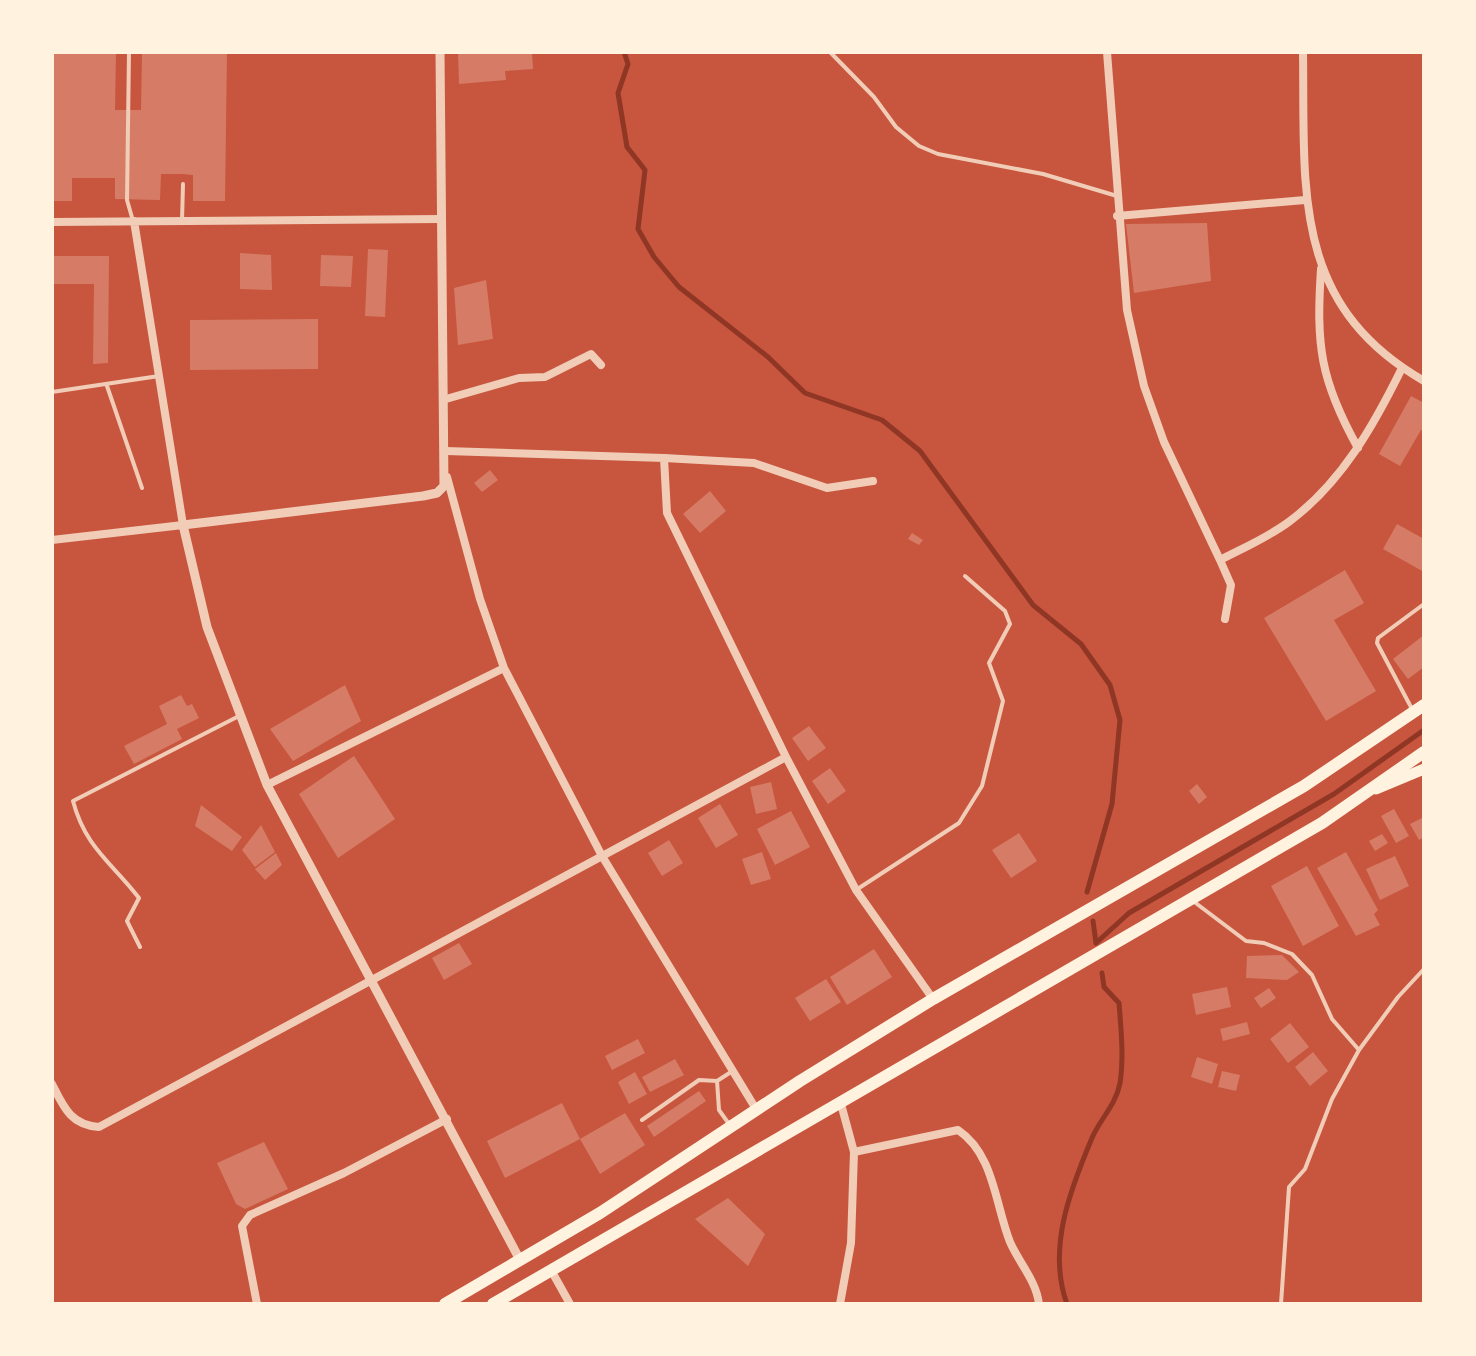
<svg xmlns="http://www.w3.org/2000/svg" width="1476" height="1356" viewBox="0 0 1476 1356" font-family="'Public Sans',sans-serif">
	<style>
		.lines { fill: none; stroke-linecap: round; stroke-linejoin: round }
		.stream { stroke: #8f3625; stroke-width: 5 }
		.building { fill: #d67c66 }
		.service { stroke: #f1ccb7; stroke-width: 4 }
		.minor { stroke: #f1ccb7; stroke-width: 8 }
		.tertiary { stroke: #f1ccb7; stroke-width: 9 }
		.secondary { stroke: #fff3e0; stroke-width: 11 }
		.primary { stroke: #fff3e0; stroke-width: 12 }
	</style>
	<rect width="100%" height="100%" fill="#c8553d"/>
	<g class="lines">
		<path class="stream" d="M624,52L628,64L618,93L627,147L645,170L638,229L654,257L679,287L768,357L805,393L882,420L920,451L1033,605L1081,644L1110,685L1120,720L1112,804L1087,892
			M1093,921L1096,943
			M1096,943L1129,913L1334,794L1424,730
			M1067,1304C1047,1249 1070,1190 1092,1138C1100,1119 1116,1105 1120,1083C1124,1058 1121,1029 1119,1003L1104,987L1102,973"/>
	</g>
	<path class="building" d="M52,52H116L115,110H141L142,52H227L225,201H193V175L182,174H161L160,200L115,199V178H72V201H52Z
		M458,52H532L533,69L505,71L506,80L459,84Z
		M1207,223L1211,281L1134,293L1126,224Z
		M368,249L388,250L385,317L365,316Z
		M240,253L271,255L272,290L240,289Z
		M321,255L353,256L351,287L320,286Z
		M52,256H109L108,363L93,364L94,284H52Z
		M486,280L493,339L458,345L454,288Z
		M318,319V369L190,370V320Z
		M1411,396L1424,403V431L1421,430L1400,466L1379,454Z
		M490,470L498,480L482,492L474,483Z
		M710,491L726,511L700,533L683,514Z
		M1397,524L1424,539V572L1383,549Z
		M912,533L923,540L919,545L908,539Z
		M1345,570L1364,603L1334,620L1376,691L1326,721L1264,618Z
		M1424,635V667L1408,679L1393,659Z
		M345,685L361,721L293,761L270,729Z
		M181,695L187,706L192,704L199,718L177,729L182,739L134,764L124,746L167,724L159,706Z
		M809,726L826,748L808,761L792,738Z
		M354,756L395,819L338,858L299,794Z
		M830,768L846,791L828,804L812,781Z
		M771,782L777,809L756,814L750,787Z
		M1197,784L1207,797L1199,804L1189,791Z
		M720,804L738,835L716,848L698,818Z
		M201,805L242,837L232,851L195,826Z
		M1394,809L1409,836L1396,843L1381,816Z
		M791,811L810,847L775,865L757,829Z
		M1424,817V837L1419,840L1410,824Z
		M261,825L275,852L255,867L242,850Z
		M1019,833L1037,861L1011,878L992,850Z
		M1382,834L1388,843L1375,851L1369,841Z
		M669,840L683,863L662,876L648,853Z
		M762,852L771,879L751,885L742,859Z
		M1346,852L1378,910L1374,914L1380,925L1356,936L1317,868Z
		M276,853L282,865L265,880L255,869Z
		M1395,856L1409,886L1380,900L1366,869Z
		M1307,866L1339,926L1303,946L1271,886Z
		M459,943L472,964L444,980L432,958Z
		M874,949L892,977L847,1005L830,977Z
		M1282,955L1299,972L1287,980L1246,978L1247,956Z
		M826,979L841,1002L810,1021L795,998Z
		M1227,987L1231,1007L1196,1015L1192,994Z
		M1269,988L1276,998L1261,1008L1254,998Z
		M1247,1022L1250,1034L1223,1041L1220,1029Z
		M1290,1023L1309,1047L1288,1063L1270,1039Z
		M638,1039L645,1053L612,1070L605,1056Z
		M1313,1052L1328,1071L1310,1086L1295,1067Z
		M1197,1057L1218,1064L1212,1084L1191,1077Z
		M675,1059L684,1075L650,1092L642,1077Z
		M1222,1071L1240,1075L1236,1091L1218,1087Z
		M635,1072L647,1094L629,1104L618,1082Z
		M699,1091L706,1101L654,1137L647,1126Z
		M562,1103L580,1139L625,1113L645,1145L600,1174L580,1139L505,1178L487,1141Z
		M264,1142L288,1189L245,1209L236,1204L217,1163Z
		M728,1198L765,1234L748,1266L695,1219Z"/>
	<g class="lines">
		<path class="service" d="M129,52L127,200L133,221
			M830,52L874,97L896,127L919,146L938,154L1043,174L1117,196
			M182,221L183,184
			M107,386L142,488
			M52,392L159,376
			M1412,709L1377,643L1378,638L1424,604
			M856,890L959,823L982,786L1003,701L989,663L1010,624L1005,611L965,576
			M1193,901L1246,941L1264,943L1292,954L1312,975L1332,1019L1359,1050
			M140,947L127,921L139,898C112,863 85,847 73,801L239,716
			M717,1081L731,1072
			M642,1120L699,1080L717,1081L719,1110L729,1124
			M1281,1304L1289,1187L1305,1169L1332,1099L1359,1050L1398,997L1424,969"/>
		<path class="minor" d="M1107,52L1127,310L1144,386L1164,442L1220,560
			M1303,52C1305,187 1290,304 1424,381
			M1117,216L1305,200
			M52,222L441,219
			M1321,269C1316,345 1320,380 1358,448
			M446,399L519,378L545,377L591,354L601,365
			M446,451L664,458L667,513L786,757L856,890L933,999
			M664,458L754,463L827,488L873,481
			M447,477L480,599L504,668L602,856L756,1109
			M52,540L183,525L134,221
			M1225,619L1231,585L1220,560C1243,548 1269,537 1290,521C1342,482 1374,425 1402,368
			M267,785L504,668
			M52,1084C64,1108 71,1125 99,1127L786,757
			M854,1152L958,1130C994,1154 995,1204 1010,1242C1019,1263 1036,1280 1039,1304
			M551,1270L570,1304
			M257,1304L242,1226L250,1215L344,1173L447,1119
			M840,1304L851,1243L854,1152L841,1104"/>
		<path class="tertiary" d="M440,52L444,486L437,493L423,496L183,525L207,627L267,785L520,1260"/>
		<path class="secondary" d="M1376,789L1424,769"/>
		<path class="primary" d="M445,1304L600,1213L800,1081L933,999L1304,786L1424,705
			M493,1304L1322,823L1424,752"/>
	</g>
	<rect width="1476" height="1356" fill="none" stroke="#fff3e0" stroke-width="108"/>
</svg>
